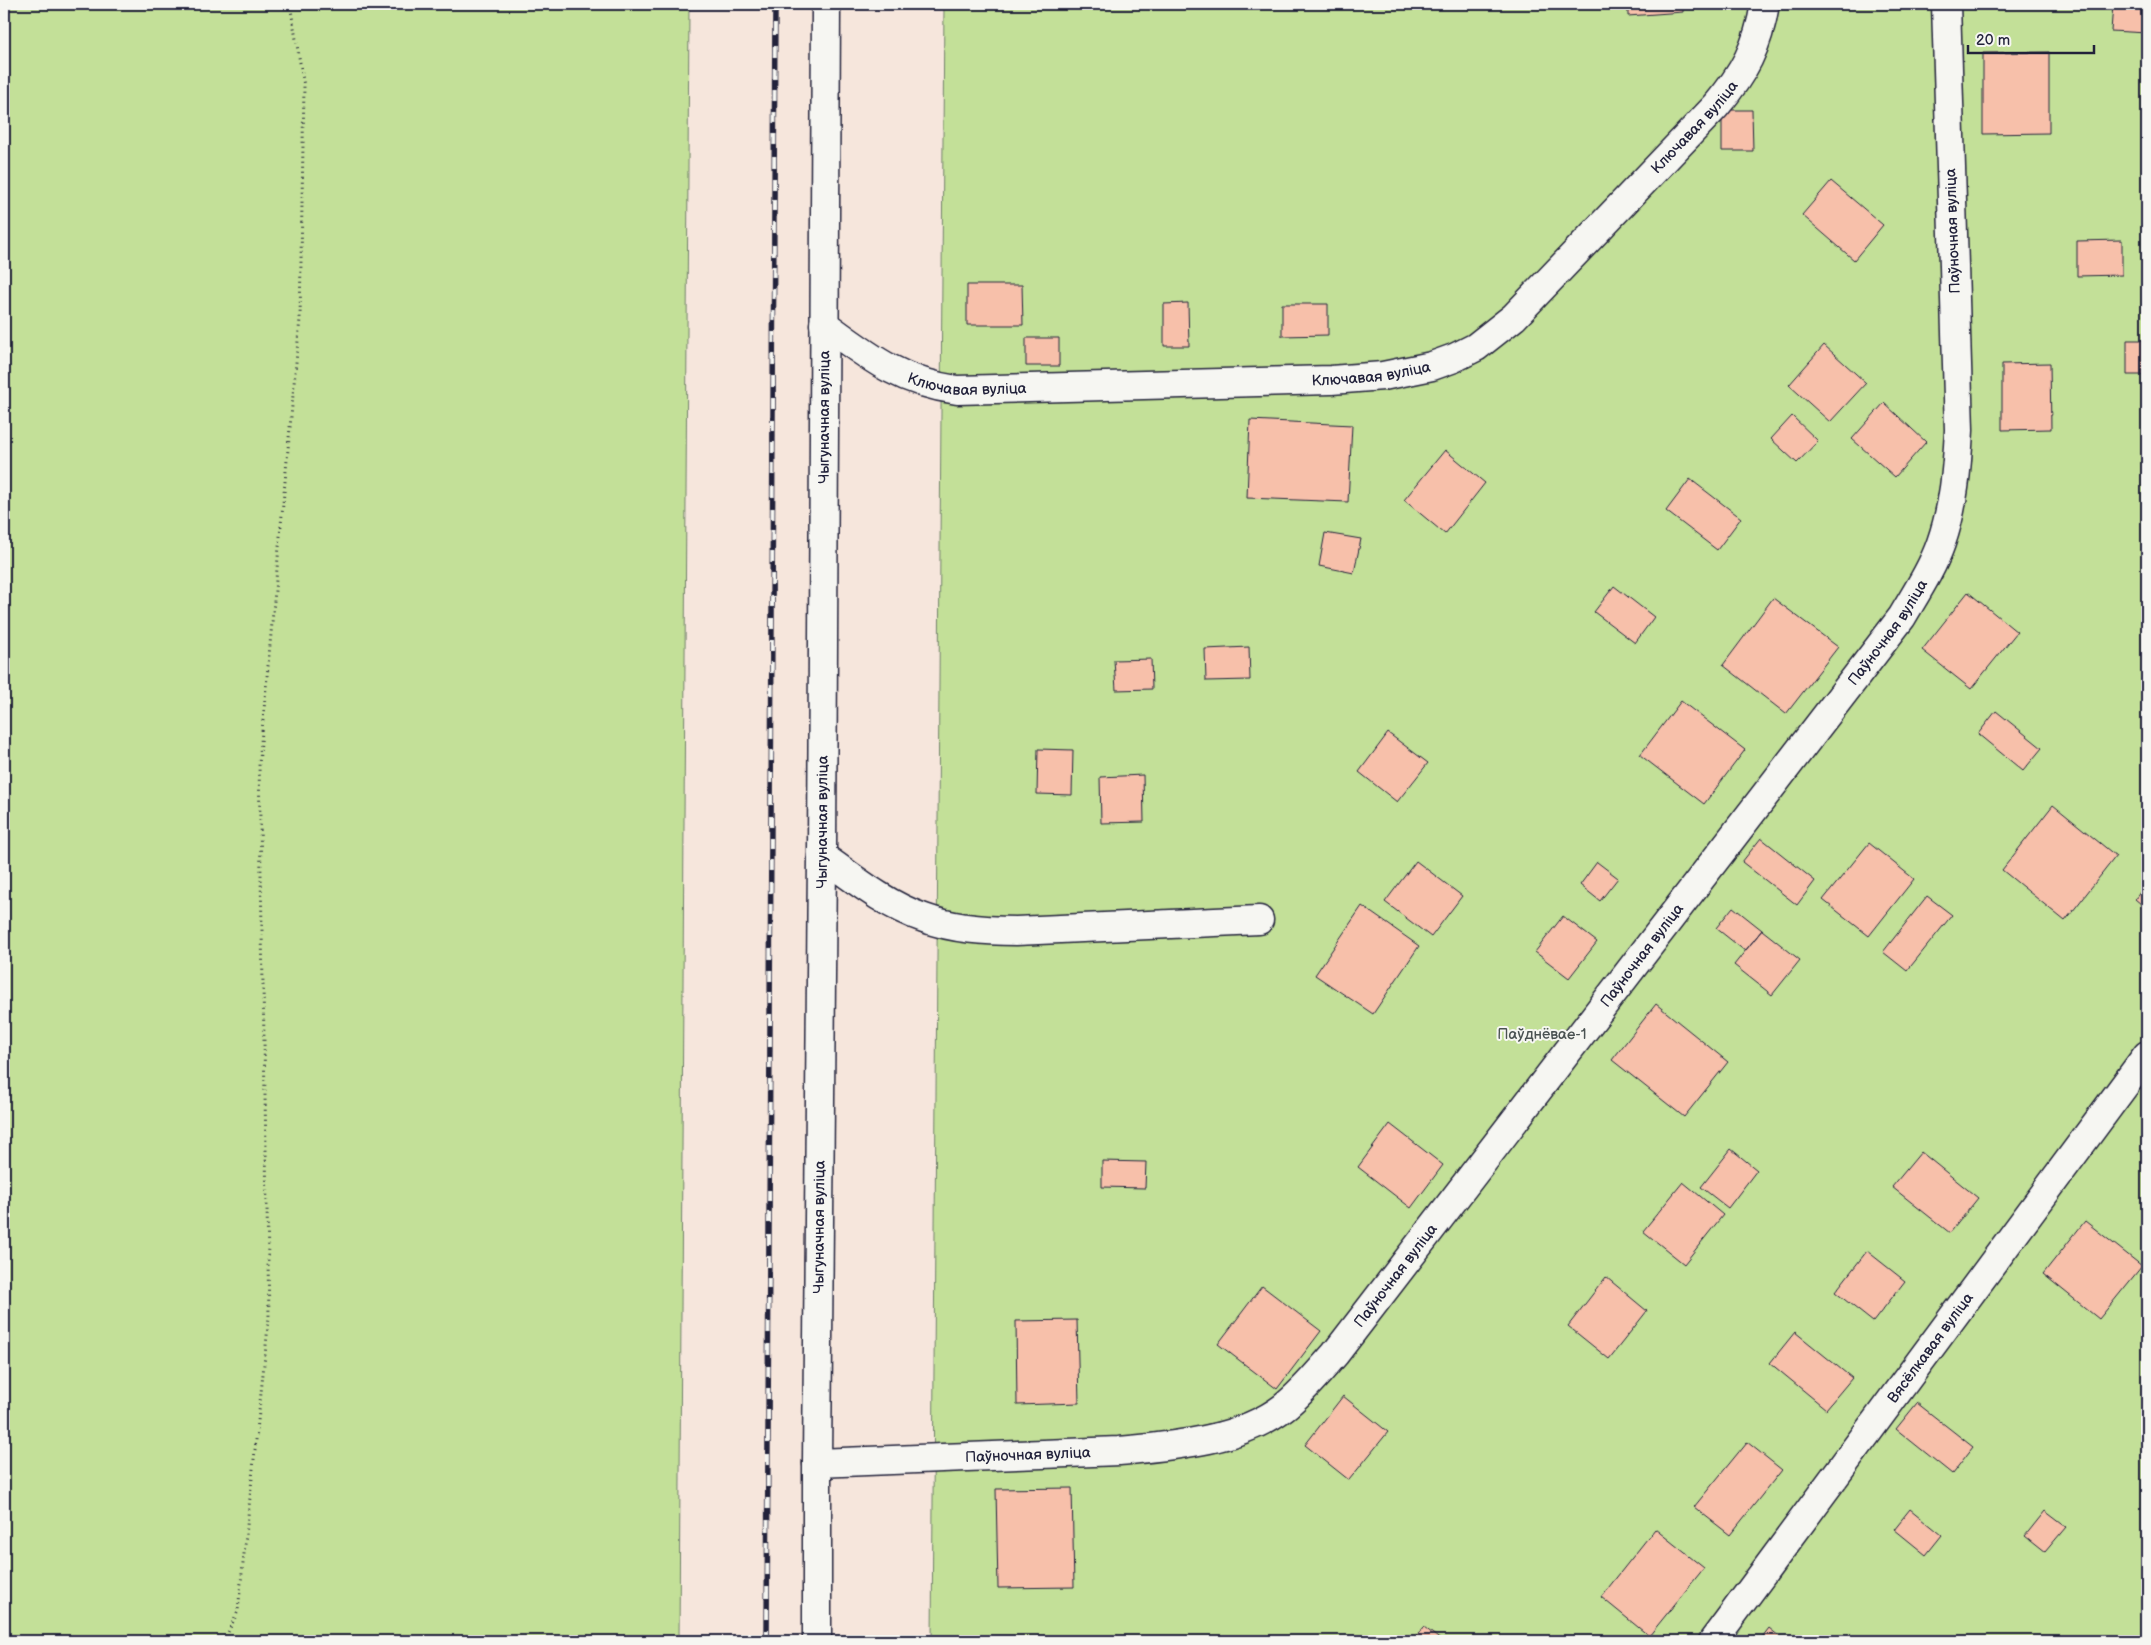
<svg xmlns="http://www.w3.org/2000/svg" width="2151" height="1645" viewBox="0 0 2151 1645" font-family="'Balsamiq Sans',sans-serif">
	<style>
		.green { fill: #c3e098; stroke: #72816a }
		.building { fill: #f7c0aa; stroke: #22223b }
		.lines { fill: none; stroke-linecap: round; stroke-linejoin: round }
		.minor-casing { stroke: #22223b; stroke-width: 31 }
		.path { stroke: #22223b; stroke-width: 3; stroke-dasharray: 1 4; stroke-linecap: butt }
		.minor { stroke: #f6f6f2; stroke-width: 28 }
		.rail-casing { stroke: #22223b; stroke-width: 5.5 }
		.rail { stroke: #f6f6f2; stroke-width: 4; stroke-dasharray: 11; stroke-linecap: butt }
		.labels { text-anchor: middle; dominant-baseline: central; stroke-width: 4; stroke-linejoin: round; paint-order: stroke }
		.street-label { font-size: 15px; fill: #22223b; stroke: #f6f6f2 }
		.park-label { font-size: 15px; fill: #4a5252; stroke: #f6f6f2 }
	</style>
	<rect width="100%" height="100%" fill="#f6e6dc"/>
	<filter id="ink" filterUnits="userSpaceOnUse"><feTurbulence type="fractalNoise" baseFrequency=".02" numOctaves="2"/><feDisplacementMap in="SourceGraphic" scale="10" xChannelSelector="R" yChannelSelector="G"/><feConvolveMatrix kernelMatrix="1 2 1 2 8 2 1 2 1" color-interpolation-filters="sRGB"/></filter>
	<g filter="url(#ink)">
		<path class="green" d="M4,4H689L679,1641H4Z
			M944,4H2147V1641H932Z"/>
		<path class="building" d="M1628,4H1683V12L1628,16Z
			M2113,4H2147V33L2111,31Z
			M2049,52V133L1983,134V53Z
			M1722,110H1752L1753,151H1722Z
			M1831,181L1883,225L1854,260L1802,215Z
			M2122,240V275L2077,276V241Z
			M967,285H1022L1023,325H967Z
			M1188,303L1189,346H1164V304Z
			M1282,304H1328V335L1282,336Z
			M1026,338H1059V366H1026Z
			M2127,340H2147V375H2127Z
			M1824,345L1866,383L1830,422L1789,385Z
			M2050,363L2051,429L2002,430V364Z
			M1884,403L1926,442L1895,477L1852,439Z
			M1792,416L1818,441L1797,463L1771,439Z
			M1250,420L1352,425L1348,502L1247,498Z
			M1445,450L1485,483L1445,534L1404,500Z
			M1690,479L1741,518L1717,550L1666,511Z
			M1325,533L1361,539L1354,573L1319,566Z
			M1614,586L1654,617L1635,643L1594,612Z
			M1968,592L2017,632L1971,689L1922,650Z
			M1773,598L1838,647L1786,714L1723,665Z
			M1249,647L1250,680L1206,681L1205,649Z
			M1151,659L1152,689L1116,690L1114,660Z
			M1681,701L1745,750L1704,804L1640,755Z
			M1996,711L2042,748L2023,771L1978,734Z
			M1388,733L1428,763L1397,802L1359,772Z
			M1038,749L1073,750L1072,795L1037,794Z
			M1143,775L1144,822L1101,823L1100,777Z
			M2053,805L2116,856L2065,921L2002,870Z
			M1761,838L1815,881L1797,905L1742,862Z
			M1869,843L1914,879L1869,936L1823,900Z
			M1416,861L1462,896L1431,937L1385,902Z
			M1597,862L1618,878L1600,901L1580,885Z
			M2147,883V909L2135,899Z
			M1927,896L1952,915L1907,971L1883,952Z
			M1362,906L1419,946L1373,1014L1315,975Z
			M1733,907L1762,930L1745,951L1716,928Z
			M1563,916L1597,942L1569,978L1535,952Z
			M1762,930L1800,960L1772,995L1734,965Z
			M1656,1004L1728,1062L1684,1117L1612,1060Z
			M1390,1124L1443,1165L1411,1208L1358,1167Z
			M1731,1149L1757,1170L1728,1208L1701,1187Z
			M1921,1152L1978,1198L1950,1233L1892,1187Z
			M1102,1161L1146,1162L1145,1188L1102,1187Z
			M1683,1182L1723,1215L1684,1264L1643,1231Z
			M2085,1221L2142,1266L2099,1319L2043,1274Z
			M1867,1251L1905,1281L1873,1322L1835,1292Z
			M1606,1277L1647,1311L1609,1359L1568,1326Z
			M1262,1286L1321,1331L1277,1389L1218,1344Z
			M1077,1320L1079,1403L1017,1405L1016,1321Z
			M1795,1332L1852,1378L1826,1409L1770,1363Z
			M1343,1396L1388,1432L1349,1480L1305,1445Z
			M1917,1403L1973,1447L1952,1474L1896,1429Z
			M1747,1442L1782,1470L1730,1535L1694,1507Z
			M1072,1488L1074,1587L998,1588L996,1489Z
			M1910,1509L1942,1535L1926,1555L1894,1529Z
			M2045,1511L2066,1527L2045,1552L2025,1536Z
			M1655,1529L1704,1568L1649,1636L1601,1597Z
			M1424,1627L1442,1641H1412Z
			M1769,1628L1785,1641H1759Z"/>
		<g class="lines">
			<defs>
				<g id="minor">
					<path id="s1" d="M824,324C869,357 900,382 957,390L1331,380L1383,376L1432,366L1454,358L1476,347L1514,317L1716,106C1744,73 1758,47 1765,4"/>
					<path d="M822,856C854,879 886,905 924,918C954,929 985,931 1016,931L1259,920"/>
					<path id="s2" d="M817,1463L1119,1451C1173,1446 1240,1441 1284,1407C1303,1392 1319,1372 1335,1354L1902,617C1916,593 1932,569 1941,543C1954,506 1957,468 1959,430L1946,4"/>
					<path id="s3" d="M817,1641V1463L822,856L826,4"/>
					<path id="s4" d="M1713,1641L2147,1055"/>
				</g>
			</defs>
			<use href="#minor" class="minor-casing"/>
			<path class="path" d="M224,1641L238,1611L269,1317L259,764L300,319L304,86L290,4"/>
			<use href="#minor" class="minor"/>
			<defs>
				<path id="rail" d="M767,1641L775,4"/>
			</defs>
			<use href="#rail" class="rail-casing"/>
			<use href="#rail" class="rail"/>
		</g>
	</g>
	<g class="labels">
		<g class="street-label">
			<text stroke="none"><textPath href="#s1" startOffset="985">Ключавая вуліца</textPath></text>
			<text transform="translate(1953 231) rotate(-92)">Паўночная вуліца</text>
			<text stroke="none"><textPath href="#s1" startOffset="565">Ключавая вуліца</textPath></text>
			<text stroke="none"><textPath href="#s1" startOffset="160">Ключавая вуліца</textPath></text>
			<text stroke="none"><textPath href="#s3" startOffset="1224">Чыгуначная вуліца</textPath></text>
			<text stroke="none"><textPath href="#s2" startOffset="1458">Паўночная вуліца</textPath></text>
			<text stroke="none"><textPath href="#s3" startOffset="819">Чыгуначная вуліца</textPath></text>
			<text stroke="none"><textPath href="#s2" startOffset="1052">Паўночная вуліца</textPath></text>
			<text stroke="none"><textPath href="#s3" startOffset="414">Чыгуначная вуліца</textPath></text>
			<text stroke="none"><textPath href="#s2" startOffset="648">Паўночная вуліца</textPath></text>
			<text stroke="none"><textPath href="#s4" startOffset="365">Вясёлкавая вуліца</textPath></text>
			<text stroke="none"><textPath href="#s2" startOffset="211">Паўночная вуліца</textPath></text>
		</g>
		<g class="park-label">
			<text x="1542" y="1034">Паўднёвае-1</text>
		</g>
	</g>
	<rect width="2151" height="1645" fill="none" stroke="#f6f6f2" stroke-width="20"/>
	<rect x="10" y="10" width="2131" height="1625" fill="none" stroke="#22223b" stroke-width="2" filter="url(#ink)"/>
	<path d="M1968 45v8h126v-8" fill="none" stroke="#22223b" stroke-width="2.5"/>
	<text x="1976" y="45" font-size="15" fill="#22223b" stroke="#f6f6f2" stroke-width="4" paint-order="stroke">20 m</text>
</svg>
